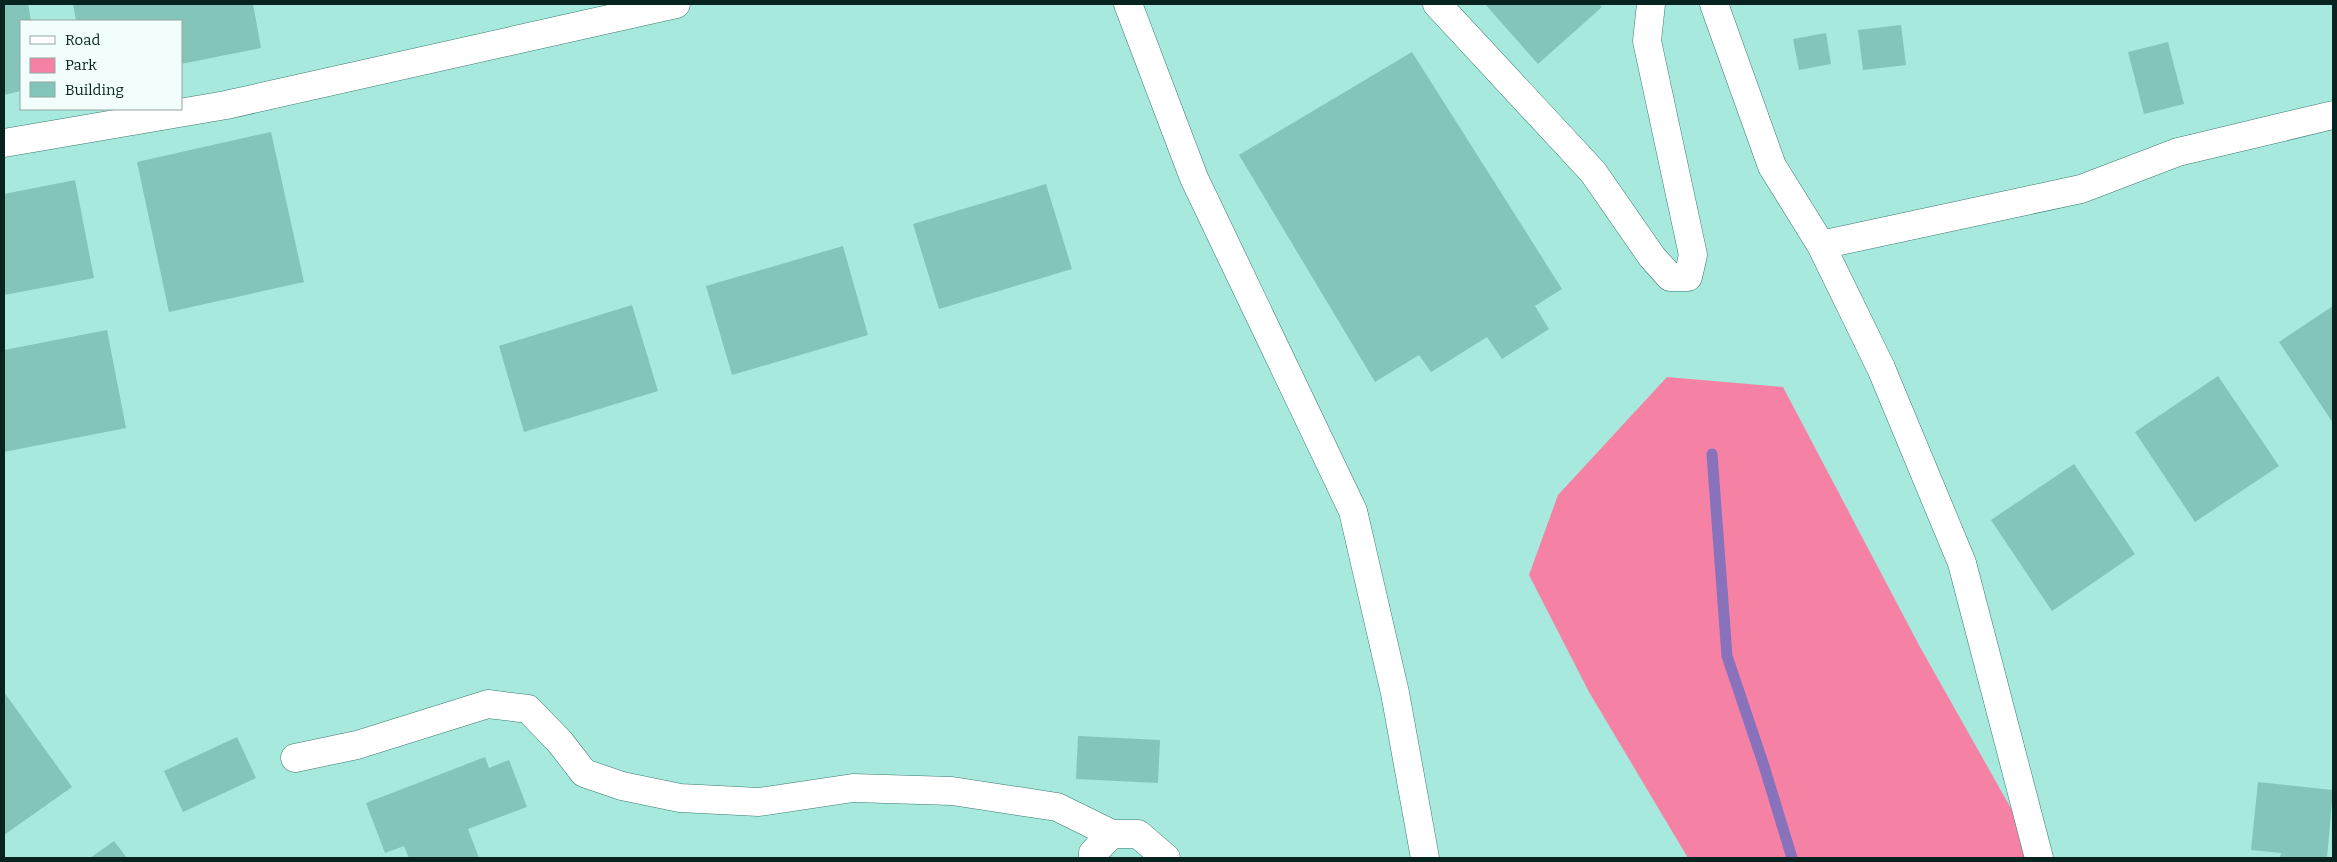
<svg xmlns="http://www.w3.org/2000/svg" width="2337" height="862" viewBox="0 0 2337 862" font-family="Bitter,serif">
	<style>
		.green { fill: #f582a5 }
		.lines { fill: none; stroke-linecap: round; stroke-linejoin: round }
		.stream { stroke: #8872bb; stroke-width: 11 }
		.building { fill: #84c5b9 }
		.minor-casing { stroke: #3a7a70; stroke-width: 29 }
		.minor { stroke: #fff; stroke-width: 28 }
	</style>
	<rect width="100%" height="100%" fill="#a7e9dd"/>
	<path class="green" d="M1667,377L1783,387L1920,647L2039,858H1688L1589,692L1529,575L1558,495Z"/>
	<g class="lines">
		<path class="stream" d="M1712,454L1727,656L1764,766L1792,858"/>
	</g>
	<path class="building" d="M4,4H28L31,21H21V91L4,95Z
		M73,4H253L261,48L181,64V21H76Z
		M1485,4H1599L1602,7L1538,64Z
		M1901,25L1906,65L1863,70L1858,30Z
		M1826,33L1831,64L1799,70L1793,39Z
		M2168,42L2184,104L2144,114L2128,52Z
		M1412,52L1562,289L1535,306L1549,329L1502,359L1487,337L1431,372L1419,355L1375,382L1239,155Z
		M271,132L304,282L169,312L137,162Z
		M75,180L94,278L4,295V194Z
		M1046,184L1072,269L939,309L913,224Z
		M843,246L868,335L732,375L706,286Z
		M632,305L658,391L524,432L499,346Z
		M2333,306V423L2279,342Z
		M107,330L126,428L4,452V350Z
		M2218,376L2279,466L2195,522L2135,432Z
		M2074,464L2135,554L2052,611L1991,520Z
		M4,692L72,787L4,835Z
		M1078,736L1160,740L1158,783L1076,779Z
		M237,737L256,778L183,812L164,771Z
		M485,757L489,768L509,760L527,807L468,829L479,858H409L404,846L385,853L366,803Z
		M2258,782L2333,790L2327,858H2280L2281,853L2251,850Z
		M114,841L127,858H90Z"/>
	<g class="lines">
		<defs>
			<path id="minor" d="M1128,4L1194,178L1353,511L1395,693L1425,858
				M1437,4L1593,172L1652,257L1670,277H1688L1693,255L1647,41L1651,4
				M1714,4L1772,166L1821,245L1881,368L1962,563L2039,858
				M4,143L226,105L676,4
				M1821,245L2081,189L2178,152L2333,115
				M295,758L357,745L488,704L528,709L560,742L584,773L622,786L680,798L759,802L853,788L952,791L1057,807L1112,834
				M1093,858V853L1112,834H1138L1166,858"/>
		</defs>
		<use href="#minor" class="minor-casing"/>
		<use href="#minor" class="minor"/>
	</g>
	<rect width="2337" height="862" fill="none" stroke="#07231f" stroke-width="10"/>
	<rect x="20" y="20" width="162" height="90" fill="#f1fefb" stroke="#93a6a3"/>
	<rect x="30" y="36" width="25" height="8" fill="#ffffff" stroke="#93a6a3"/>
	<text x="65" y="45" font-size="15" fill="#07231f">Road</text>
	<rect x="30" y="58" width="25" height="15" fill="#f582a5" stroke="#93a6a3"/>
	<text x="65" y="70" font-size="15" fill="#07231f">Park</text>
	<rect x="30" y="82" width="25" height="15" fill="#84c5b9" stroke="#93a6a3"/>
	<text x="65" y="95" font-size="15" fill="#07231f">Building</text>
</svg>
